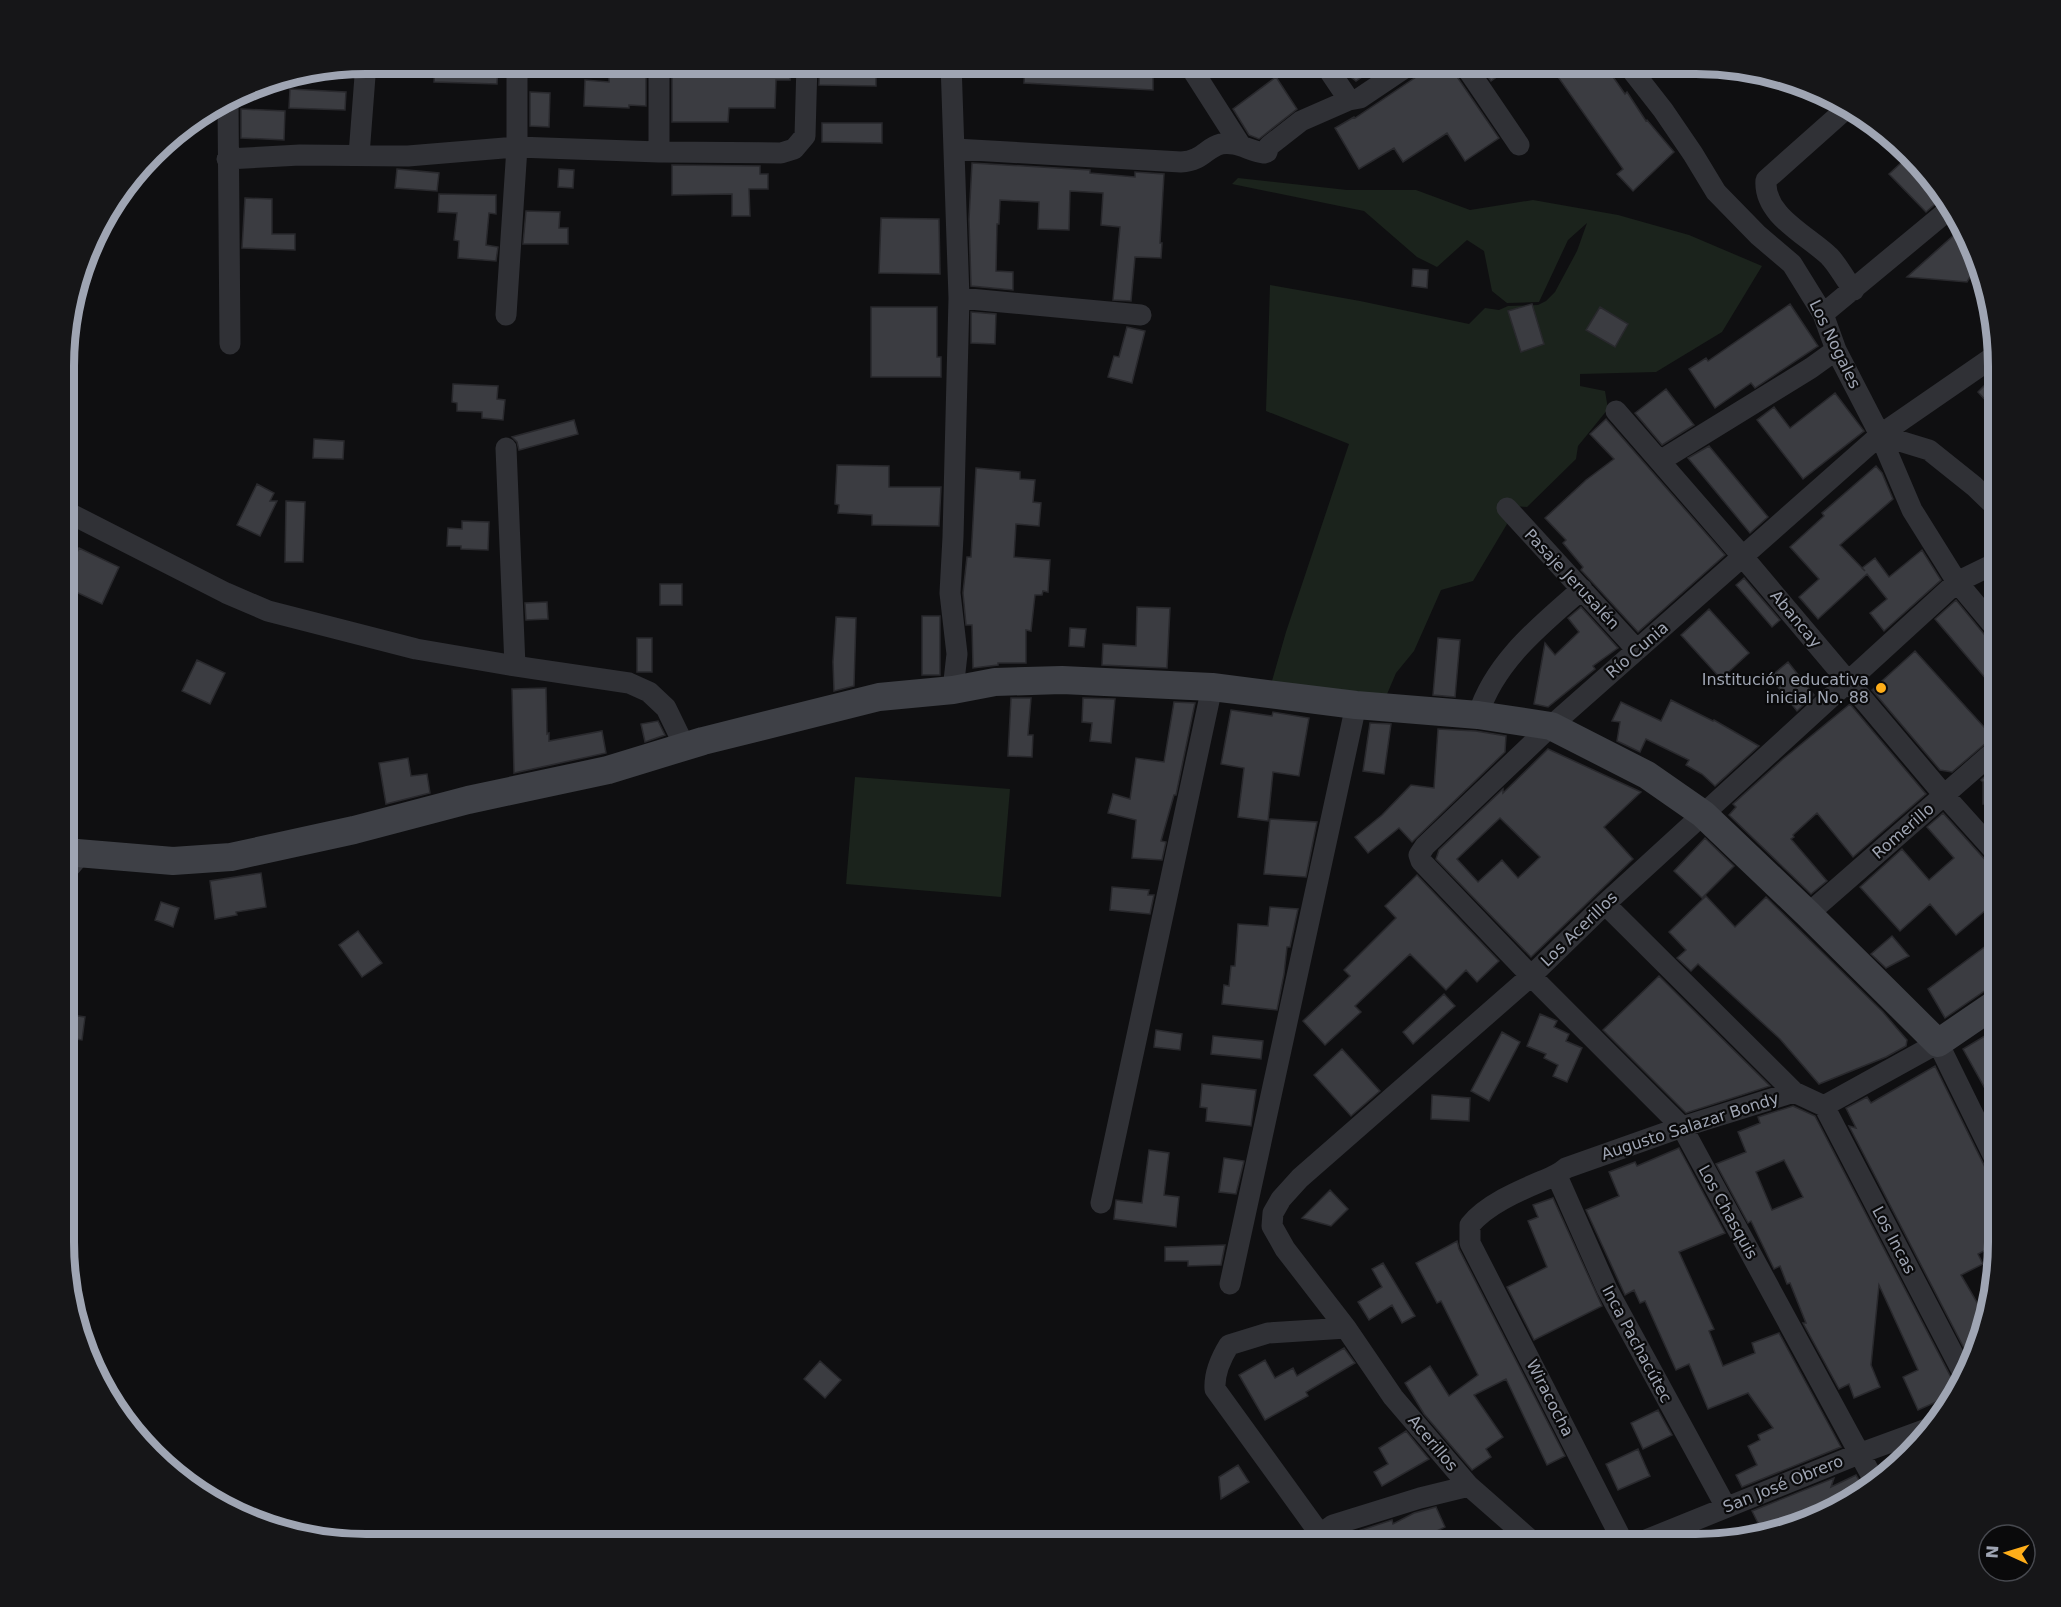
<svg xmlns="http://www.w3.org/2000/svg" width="2061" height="1607" viewBox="0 0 2061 1607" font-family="'DejaVu Sans',sans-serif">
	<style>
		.green { fill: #1b231c }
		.building { fill: #3b3c41; stroke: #29292d; stroke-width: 1.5; fill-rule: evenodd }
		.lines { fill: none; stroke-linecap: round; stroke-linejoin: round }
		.street { stroke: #303136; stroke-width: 21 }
		.secondary { stroke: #3e4046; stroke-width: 28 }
		.poi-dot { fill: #ffae19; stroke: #0a0a0b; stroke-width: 2 }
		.labels { text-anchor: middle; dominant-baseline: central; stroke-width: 4.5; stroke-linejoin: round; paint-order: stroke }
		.street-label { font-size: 16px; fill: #9fa5b3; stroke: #0a0a0b }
		.poi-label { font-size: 16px; fill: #9fa5b3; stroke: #0a0a0b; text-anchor: end }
		.rim { fill: none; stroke: #9fa5b3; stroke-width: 8 }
	</style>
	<rect width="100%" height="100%" fill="#0f0f11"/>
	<path class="green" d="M1238,178L1347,190H1416L1470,210L1533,200L1618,215L1689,235L1762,266L1722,332L1656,372L1580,374V386L1605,391L1608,409L1578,446L1576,459L1527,507L1503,505L1507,524L1473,581L1441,590L1414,651L1396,673L1382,706L1268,695L1286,632L1349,444L1266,411L1270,285L1360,301L1469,324L1485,308L1499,310L1508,306L1538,305L1546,301L1555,292L1577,251L1587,223L1568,240L1539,302L1507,303L1492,291L1484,251L1467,240L1437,267L1417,257L1364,211L1232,184Z
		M855,777L1010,789L1001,897L846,884Z"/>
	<path class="building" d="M435,63H498L497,84L434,82Z
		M672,63H790V80H776L775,108H729L728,122H672Z
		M820,63H876V86L819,85Z
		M1025,63H1066L1084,65L1083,67L1153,68V90L1024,83Z
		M1340,63H1382L1356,81L1347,74Z
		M1437,63L1451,64L1453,71L1499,138L1465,161L1447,133L1403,162L1394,148L1359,169L1335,128L1354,117L1355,118Z
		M1479,64H1515L1491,81Z
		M1549,64H1604L1625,94L1627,92L1646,121L1647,120L1674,152L1633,191L1617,174L1623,169Z
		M609,70L646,72V106L629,105V108L584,106L585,80L609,82Z
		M1276,77L1297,109L1259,139L1249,135L1233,109Z
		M290,89L346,92L345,110L289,108Z
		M530,92L550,93L549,127L530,126Z
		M241,109L285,111L284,140L241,138Z
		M822,123H882V143L822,142Z
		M1903,161L1940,200L1926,212L1889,174Z
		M972,163L1090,170V173L1135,177V172L1164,174L1160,243H1162L1161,258L1135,257L1131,301L1113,300L1120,227L1101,225L1103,193L1070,191L1069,230L1038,229L1039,202L1000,200L999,224H997L996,271L1013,272V290L971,286L969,219Z
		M672,165L760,166V174H768V189H749L750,216H732V194L672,195Z
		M397,169L439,173L437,191L395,188Z
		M559,169L574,170L573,188L558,187Z
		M439,194L496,195V214L489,213L486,245L498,247L496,261L458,258L459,241L454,240L457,213L438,212Z
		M245,198L272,199V234H295V250L242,248Z
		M526,211L560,212L559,228H568V244H523Z
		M881,218L939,219L940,274L879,273Z
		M1963,227L1975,249L1978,264L1967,282L1907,277Z
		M1413,269L1428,270L1427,288L1412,286Z
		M1532,304L1544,344L1521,352L1508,311Z
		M1790,304L1818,346L1755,388L1751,383L1715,408L1689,369L1706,358L1708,361Z
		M871,307H937V357H941V377H871Z
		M1600,307L1628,324L1615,347L1586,330Z
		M971,312L996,314L995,344L971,343Z
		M1127,327L1145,331L1132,383L1108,377L1114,356L1119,357Z
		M1998,372V414L1978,392Z
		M453,384L498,386L497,399L505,400L503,420L482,418V412L457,411V403L452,402Z
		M1666,389L1694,425L1662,445L1635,413Z
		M1835,393L1864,431L1803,479L1757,420L1774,407L1790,428Z
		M1606,419L1725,555L1638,632L1581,570L1583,567L1563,543L1566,540L1545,518L1586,480L1614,459L1590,434Z
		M574,420L578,434L519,450L517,442L512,437Z
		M314,439L344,441L343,459L313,458Z
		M1709,446L1768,517L1750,533L1688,458Z
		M837,465L889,466V487H941L939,526L872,525V515L838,513L839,505L835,504Z
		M1876,466L1882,473L1893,499L1840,545L1865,571L1862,568L1875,558L1889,577L1922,550L1941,580L1884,631L1870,613L1887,599L1867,574L1818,619L1799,597L1819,579L1790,547L1824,516L1822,513Z
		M976,468L1020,472V479L1035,480L1033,502L1041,503L1039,526L1016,524L1014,557L1050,560L1048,592L1043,591L1042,595H1035L1031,631L1026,630V663H998V665L973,668L972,625H966L963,593L967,557H971Z
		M257,484L274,493L270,501H277L260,536L237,525Z
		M286,501L305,502L303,562H285Z
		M462,521L489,522L488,550L461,549V546H447L448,528L462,529Z
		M79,548L119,567L102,604L65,587V579Z
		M1744,578L1780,620L1772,627L1736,585Z
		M660,584H682V605H660Z
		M1956,600L1988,639L1998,643V693L1935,619Z
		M547,602L548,619L526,620L525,603Z
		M1137,607L1170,608L1167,668L1102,665L1103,644L1136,646Z
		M1581,607L1618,648L1593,666L1595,669L1548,707L1534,704L1545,643L1555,655L1579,632L1568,618Z
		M1709,609L1749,653L1721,679L1681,635Z
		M922,616H940V675H922Z
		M836,617L856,618L854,686L834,691L833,662Z
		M1070,628L1086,629L1084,647L1069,646Z
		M637,638H652V672H637Z
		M1438,638L1460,640L1455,697L1433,695Z
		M1915,651L1993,737L1952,772L1940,770L1872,690Z
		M197,660L225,673L210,704L182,691Z
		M1788,662L1814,695L1797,711L1770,677Z
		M546,688L547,734L549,733V741L602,731L606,753L514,773L512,689Z
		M1011,698H1031L1028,735H1033L1032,757L1008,756Z
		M1083,698L1115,699L1111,743L1090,741L1092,723L1082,722Z
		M1671,700L1713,721L1714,720L1759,746L1715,786L1702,774L1686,765L1689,760L1646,739L1640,752L1617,741L1620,722L1612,721L1621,702L1661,721Z
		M1174,702L1195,703L1176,795H1174L1161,841L1166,842L1162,860L1132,858L1136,820L1108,813L1113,794L1130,799L1136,758L1164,762Z
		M1850,704L1926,794L1853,857L1817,813L1793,835L1794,837L1791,839L1827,881L1811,894L1729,815L1736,807L1733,804L1783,759Z
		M1231,710L1272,716L1273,712L1309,718L1299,776L1273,772L1268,821L1238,817L1244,768L1221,764Z
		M658,721L665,735L645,742L641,724Z
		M1370,723L1391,724L1384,774L1363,771Z
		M1438,729L1476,731L1506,736L1505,752L1412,842L1399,828L1368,853L1355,837L1382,815L1411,785L1434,788Z
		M1548,749L1641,792L1604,827L1633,859L1531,957L1436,859L1439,850L1503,789V793ZM1500,818L1540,857L1518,878L1502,860L1478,882L1457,859Z
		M408,758L411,776L427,774L430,793L386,804L379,763Z
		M1998,765V804H1983V782L1981,780Z
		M1943,813L1989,864L1998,867V900L1956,935L1930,904L1900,931L1860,887L1902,849L1929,880L1954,858L1927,827Z
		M1270,819L1317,822L1306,877L1264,874Z
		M1705,838L1734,866L1702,898L1674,871Z
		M261,873L266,907L236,912L237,915L215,919L210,881Z
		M1417,875L1499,961L1477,982L1466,970L1446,990L1410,954L1355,1006L1361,1012L1325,1045L1303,1021L1350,976L1344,970L1396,918L1385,906Z
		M1112,887L1149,890L1148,895H1154L1150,914L1110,910Z
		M1706,896L1735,927L1766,897L1883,1012L1907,1040L1906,1046L1886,1057L1819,1084L1780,1039L1698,964L1691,971L1677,958L1686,950L1669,932Z
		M161,902L179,908L173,927L155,920Z
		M1270,907L1298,909L1290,947H1287L1284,974L1277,1010L1222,1004L1224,985L1229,986L1231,966H1235L1238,924L1268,926Z
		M358,931L382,963L362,977L339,945Z
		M1892,936L1909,956L1886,968L1871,954Z
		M1998,937V985L1989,988L1945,1018L1928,989Z
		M1659,976L1770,1086L1686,1113L1603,1030Z
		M1444,994L1455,1006L1413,1044L1403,1032Z
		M64,1014L85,1017L82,1040L64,1037Z
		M1540,1014L1557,1021L1554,1027L1569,1034L1566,1041L1582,1048L1567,1082L1553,1076L1558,1065L1544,1058L1546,1054L1527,1046Z
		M1998,1028L1997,1056V1110L1963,1049Z
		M1156,1030L1182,1034L1180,1050L1154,1047Z
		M1502,1032L1520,1042L1489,1101L1471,1091Z
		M1213,1036L1263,1041L1261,1059L1211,1054Z
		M1342,1049L1380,1091L1351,1116L1314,1075Z
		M1935,1066L1986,1169L1990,1174L1997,1176V1244L1978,1254L1983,1264L1961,1275L1985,1316L1978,1346L1966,1352L1849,1126L1856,1128L1846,1108L1867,1097L1871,1103Z
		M1202,1084L1256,1090L1251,1126L1206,1121L1207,1108L1200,1107Z
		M1432,1095L1470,1098L1469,1121L1431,1119Z
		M1793,1106L1815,1116L1953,1381L1957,1386L1952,1395L1918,1410L1903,1377L1918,1370L1879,1285L1871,1365L1880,1387L1854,1398L1849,1384L1839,1389L1803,1323H1806L1790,1283L1787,1284L1780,1266L1774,1269L1751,1221L1748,1223L1716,1164L1746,1152L1738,1132L1760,1123L1758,1117ZM1784,1160L1803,1197L1772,1210L1756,1172Z
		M1679,1148L1725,1233L1679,1252L1714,1329L1709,1331L1723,1366L1755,1353L1752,1343L1779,1333L1841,1447L1742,1487L1736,1475L1757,1465L1748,1446L1760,1440L1758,1435L1773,1428L1748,1393L1708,1409L1689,1364L1676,1370L1645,1301L1640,1303L1634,1290L1625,1295L1586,1210L1619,1196L1609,1172L1635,1162L1637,1166Z
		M1149,1150L1169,1153L1164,1195L1179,1197L1176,1227L1114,1219L1116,1200L1142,1203Z
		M1224,1158L1244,1161L1236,1194L1219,1192Z
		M1330,1190L1348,1209L1331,1226L1302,1218Z
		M1553,1198L1602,1306L1534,1340L1507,1287L1547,1267L1528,1221L1538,1217L1533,1205Z
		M1457,1241L1459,1249L1565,1456L1547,1465L1506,1379L1474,1395L1503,1437L1486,1449L1491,1457L1472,1470L1424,1414L1405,1383L1430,1366L1449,1396L1478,1375L1441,1301L1437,1303L1416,1263Z
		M1225,1245L1221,1265L1188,1266V1261H1165V1247Z
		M1383,1263L1415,1316L1402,1323L1392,1305L1369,1320L1358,1302L1382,1287L1372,1269Z
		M1344,1348L1355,1363L1306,1392L1308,1396L1265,1420L1239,1375L1265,1360L1275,1378L1293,1368L1297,1376Z
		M820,1361L841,1380L825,1398L804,1379Z
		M1658,1410L1672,1435L1643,1449L1631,1423Z
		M1406,1431L1429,1459L1382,1486L1374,1472L1388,1464L1379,1448Z
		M1638,1449L1650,1476L1618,1490L1606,1464Z
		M1238,1465L1249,1482L1221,1499L1219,1477Z
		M1856,1475L1865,1490L1812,1521L1767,1530L1758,1523L1752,1511L1834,1478L1831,1487Z
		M1436,1507L1445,1527L1411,1544H1359L1355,1532L1392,1520L1393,1524L1414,1513Z"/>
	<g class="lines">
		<path class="street" d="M951,63L959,298L953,537L950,593L957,654L953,690
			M1188,63L1241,146
			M1324,63L1349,100
			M1464,64L1519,145
			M1627,64L1663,110L1693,154L1716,192L1758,235L1792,264L1823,314L1836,350L1880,435L1929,450L1974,486L1998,509
			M228,102L230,344
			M1847,108L1766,180C1763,215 1807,235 1829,256C1839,266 1844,279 1854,290
			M955,149L1181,162C1203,161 1205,148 1221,144C1237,141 1249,151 1264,153L1267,152L1269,146L1301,121L1349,100L1360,98L1412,63
			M659,152V63
			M359,155L366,63
			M227,159L300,155L408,156L517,147L659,152L781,153L794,149L805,136L807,63
			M959,298L1141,315
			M1823,314L1952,207
			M506,315L517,147V63
			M1616,411L1743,557L1944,795L1998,855
			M1880,435L1912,510L1957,582L1998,631
			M506,448L515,666
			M1660,461L1811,368L1836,350
			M1507,508L1637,650
			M65,511L226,593L268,611L416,649L515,666L629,683L649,692L666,708L685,747
			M1478,715C1495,661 1541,625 1582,589
			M64,874L81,854
			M1605,904L1794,1092
			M1808,914L1998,748
			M1824,1106L1964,1375
			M1557,1176L1607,1289L1726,1507
			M1101,1203L1212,687
			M1230,1284L1356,705
			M1876,1484L1682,1127L1531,976L1421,861L1419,855L1425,846L1551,726L1880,435L1996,355
			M1320,1534L1215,1389C1214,1373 1221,1358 1229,1345L1268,1333L1346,1328
			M1310,1542L1333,1525L1420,1498L1469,1486
			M1535,1544L1469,1486L1393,1397L1346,1328L1285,1249L1272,1226L1273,1213L1281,1199L1300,1178L1531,976L1605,904L1957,582L1998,562
			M1624,1544L1470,1243V1225C1486,1205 1518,1191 1542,1181C1552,1177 1558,1175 1566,1168L1682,1127L1794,1092L1824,1106L1938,1043L1997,1163
			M1636,1544L1861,1453L1932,1427"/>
		<path class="secondary" d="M65,852L173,861L231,857L354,830L468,800L608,770L703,741L879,697L953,690L995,682L1062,680L1212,687L1356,705L1478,715L1551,726L1647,775L1703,814L1808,914L1938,1043L1998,1002"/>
	</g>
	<circle class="poi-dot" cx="1881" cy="688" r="6"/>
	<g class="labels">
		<g class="street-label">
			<text transform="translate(1835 344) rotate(64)">Los Nogales</text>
			<text transform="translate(1572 579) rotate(47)">Pasaje Jerusalén</text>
			<text transform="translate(1796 619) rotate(50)">Abancay</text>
			<text transform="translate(1637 650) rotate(-41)">Río Cunia</text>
			<text transform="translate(1903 831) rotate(-41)">Romerillo</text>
			<text transform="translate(1579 929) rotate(-44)">Los Acerillos</text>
			<text transform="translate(1690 1126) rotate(-18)">Augusto Salazar Bondy</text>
			<text transform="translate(1728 1212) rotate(61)">Los Chasquis</text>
			<text transform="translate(1894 1240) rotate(62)">Los Incas</text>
			<text transform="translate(1637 1344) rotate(62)">Inca Pachacútec</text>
			<text transform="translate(1550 1398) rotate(63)">Wiracocha</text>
			<text transform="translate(1433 1443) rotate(50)">Acerillos</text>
			<text transform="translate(1783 1484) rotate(-22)">San José Obrero</text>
		</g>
		<g class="poi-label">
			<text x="1869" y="679">Institución educativa<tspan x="1869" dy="18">inicial No. 88</tspan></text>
		</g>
	</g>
	<path d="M0 0H2061V1607H0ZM366 74H1696A292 292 0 0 1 1988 366V1242A292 292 0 0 1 1696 1534H366A292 292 0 0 1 74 1242V366A292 292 0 0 1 366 74Z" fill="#161618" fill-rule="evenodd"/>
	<path class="rim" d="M366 74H1696A292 292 0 0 1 1988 366V1242A292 292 0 0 1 1696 1534H366A292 292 0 0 1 74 1242V366A292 292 0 0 1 366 74Z"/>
	<g transform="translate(2007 1553) rotate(274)"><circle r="28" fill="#0a0a0b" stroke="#46484e" stroke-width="1.5"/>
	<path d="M0-4.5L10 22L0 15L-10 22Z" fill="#ffae19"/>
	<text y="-9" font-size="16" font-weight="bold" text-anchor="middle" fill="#9fa5b3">N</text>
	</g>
</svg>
